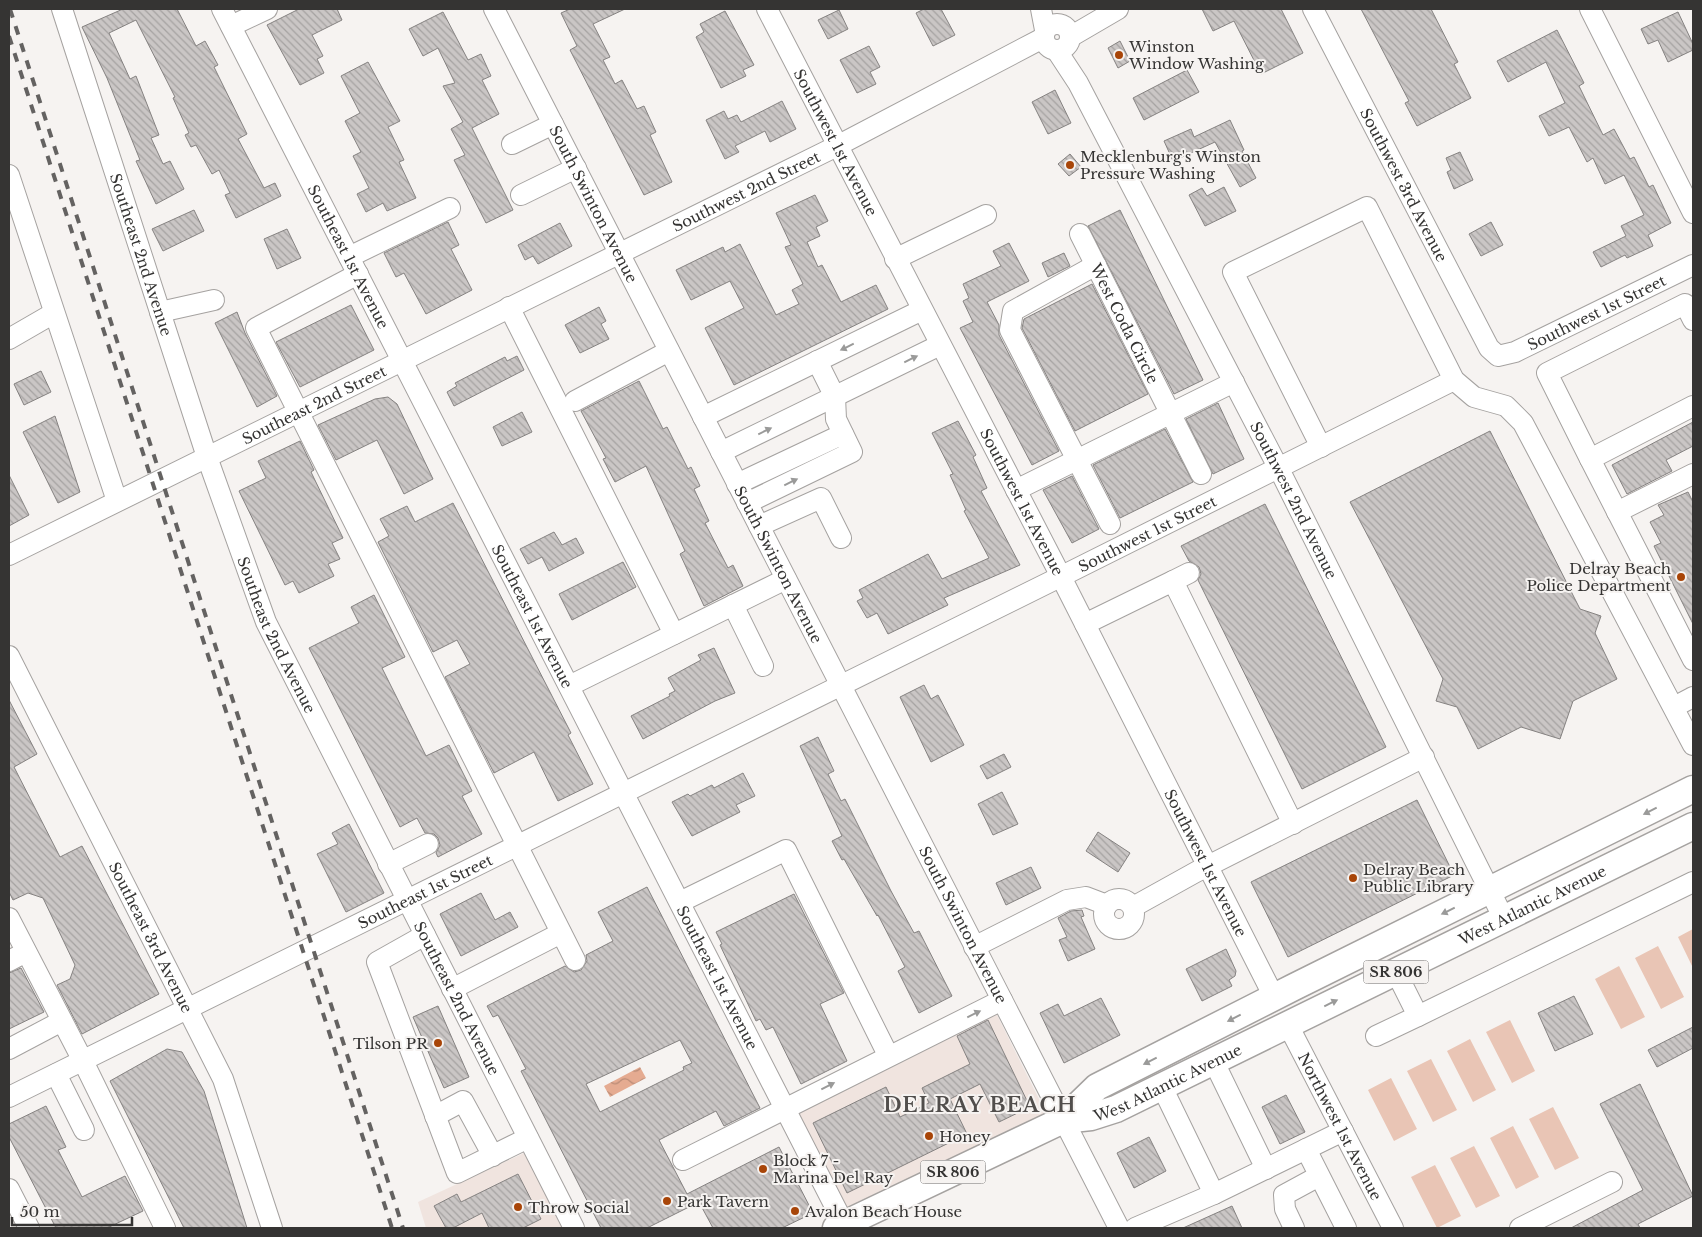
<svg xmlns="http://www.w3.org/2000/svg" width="1702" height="1237" viewBox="0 0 1702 1237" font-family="'Libre Baskerville',serif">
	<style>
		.built { fill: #f0e4df }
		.pitch { fill: #e9c5b5 }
		.water { fill: url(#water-waves) }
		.building { fill: url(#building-back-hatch); stroke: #858281; fill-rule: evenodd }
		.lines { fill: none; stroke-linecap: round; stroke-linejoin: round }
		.minor-casing { stroke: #a5a2a0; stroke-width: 22 }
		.major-casing { stroke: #a5a2a0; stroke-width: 29 }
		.minor { stroke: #fff; stroke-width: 20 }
		.major { stroke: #fff; stroke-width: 26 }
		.rail { stroke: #646261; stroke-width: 4; stroke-dasharray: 9 9; stroke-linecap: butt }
		.oneway { fill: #9a9a99 }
		.poi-dot { fill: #a84508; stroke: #f6f3f1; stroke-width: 2 }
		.labels { text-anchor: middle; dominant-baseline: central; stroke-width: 4; stroke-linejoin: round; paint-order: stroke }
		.shield { fill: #f6f3f1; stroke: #6f6d6c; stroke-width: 1 }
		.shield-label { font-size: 14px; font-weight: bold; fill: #353433 }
		.poi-label { font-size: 15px; fill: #353433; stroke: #f6f3f1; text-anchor: start }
		.street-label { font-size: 15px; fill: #353433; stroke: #f6f3f1 }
		.district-label { font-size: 20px; font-weight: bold; letter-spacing: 1px; fill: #514e4c; stroke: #f6f3f1 }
	</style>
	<defs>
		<pattern id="water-waves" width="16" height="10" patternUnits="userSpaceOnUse" patternTransform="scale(1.25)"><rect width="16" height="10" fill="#e5ab91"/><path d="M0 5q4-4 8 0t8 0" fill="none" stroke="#ba8c77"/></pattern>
		<pattern id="building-back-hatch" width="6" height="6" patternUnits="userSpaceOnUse" patternTransform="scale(1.25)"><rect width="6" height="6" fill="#cac6c5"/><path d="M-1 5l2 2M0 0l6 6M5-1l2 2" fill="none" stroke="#a5a2a1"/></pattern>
	</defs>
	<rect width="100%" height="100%" fill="#f6f3f1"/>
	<path class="built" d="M989,999L1047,1115L847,1213L789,1099Z
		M524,1153L564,1228H426L418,1202Z"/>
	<path class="pitch" d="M1693,929V968L1678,937Z
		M1658,946L1684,997L1661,1009L1635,958Z
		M1619,966L1645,1017L1621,1029L1595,979Z
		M1510,1020L1535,1071L1512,1083L1486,1032Z
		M1470,1039L1496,1090L1473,1102L1447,1051Z
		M1431,1059L1457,1110L1433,1122L1407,1071Z
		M1391,1078L1417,1129L1394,1141L1368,1090Z
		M1553,1107L1579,1158L1555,1170L1529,1119Z
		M1513,1126L1539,1177L1516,1189L1490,1138Z
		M1474,1146L1500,1196L1476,1208L1450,1158Z
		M1435,1165L1461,1216L1437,1228L1411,1177Z"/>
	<path class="water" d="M640,1067L646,1078L610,1097L604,1086Z"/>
	<path class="building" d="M123,9H177L196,46L205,41L218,65L214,67L247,134L238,139L264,188L275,183L281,196L236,218L225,195L230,193L219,170L212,174L196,145L191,147L185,135L189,133L173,98L175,97L136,20L109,33L130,79L136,76L159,135L151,138L163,164L170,161L184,189L156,204L136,161L140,160L107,78L82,27Z
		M299,9H337L342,20L312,35L323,56L317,59L324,73L300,85L267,25Z
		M570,9H625L593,24L610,57L603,60L615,84L622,80L637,109L644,106L656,132L650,135L672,182L644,195L570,50L577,46L561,13Z
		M924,9H941L955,35L933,46L916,13Z
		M1202,9H1281L1303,53L1261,74L1234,21L1213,31Z
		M1361,9H1431L1458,62L1454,64L1471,98L1417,126L1405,103L1409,101Z
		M839,10L848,29L828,39L818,20Z
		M725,11L754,65L743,70L746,76L721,88L696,37L704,32L700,24Z
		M443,12L468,60L481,54L491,76L482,80L499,114L472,128L513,210L486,223L454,160L465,155L451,129L463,122L443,86L455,83L438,48L423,56L409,29Z
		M1678,12L1693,44V50L1668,62L1658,40L1648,44L1641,29Z
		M1557,30L1584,83L1579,86L1603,135L1614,129L1630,159L1634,157L1649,187L1653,185L1671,223L1648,235L1653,246L1627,258L1625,255L1601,267L1593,252L1626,236L1621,226L1644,215L1624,175L1605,184L1593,158L1587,162L1569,127L1549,136L1539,116L1565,103L1546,62L1508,82L1497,61Z
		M1120,41L1130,61L1118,68L1108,48Z
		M869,46L880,67L870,72L876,84L857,93L840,60Z
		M368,62L400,121L388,127L404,160L399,162L416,198L387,211L383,203L366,212L357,194L369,188L353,156L361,152L345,121L360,113L341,76Z
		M1187,70L1199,92L1144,120L1133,98Z
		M1055,90L1071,123L1048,134L1032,102Z
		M782,101L796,129L770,142L765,131L735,146L739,152L725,159L706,120L724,111L728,119L737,115L741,122Z
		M1230,120L1244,150L1242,151L1256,178L1240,187L1215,142L1173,161L1164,141L1191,129L1194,137Z
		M1460,152L1473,180L1454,189L1447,172L1451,170L1446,158Z
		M1070,154L1081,167L1069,176L1058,164Z
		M1224,187L1236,211L1205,226L1189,195L1202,188L1207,196Z
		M815,195L828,221L816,227L820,236L807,242L818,267L822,265L841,302L876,285L888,309L734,385L705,328L744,308L730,281L691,300L676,270L723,247L725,252L740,244L776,315L799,304L792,290L803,284L785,247L791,245L776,213Z
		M194,210L204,231L163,251L152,229Z
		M1120,210L1203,380L1174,394L1088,226Z
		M448,222L459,245L451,249L472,290L426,314L404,273L396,277L384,253Z
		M1491,222L1503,245L1481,256L1469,234Z
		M560,223L572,246L538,264L533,256L525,260L518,245Z
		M287,229L301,258L277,269L264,239Z
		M1009,243L1029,281L987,302L999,325V335L1059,451L1032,465L960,328L973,322L963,301L969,298L963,284L1001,266L993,251Z
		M1064,253L1070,266L1048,277L1042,263Z
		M1092,284L1148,394L1075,431L1022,328L1024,319Z
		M351,305L374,350L300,387L276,342Z
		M599,307L606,321L601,324L609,339L580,353L565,325Z
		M237,312L245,333L277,396L257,407L215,323Z
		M517,356L524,370L454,406L447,392L457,386L455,383L505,357L507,361Z
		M41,371L51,392L24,405L14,384Z
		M639,381L663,429L667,427L688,469L691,467L700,486L694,489L709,521L705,523L728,568L733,565L743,586L704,606L680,554L685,551L646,466L615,482L603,459L606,458L581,411Z
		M388,397L397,404L433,479L404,494L377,440L336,460L318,425L375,399Z
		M1218,403L1244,459L1213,474L1186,419Z
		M522,412L532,432L502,446L493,427Z
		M55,416L80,492L58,503L23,432Z
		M958,421L976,455L973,457L987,488L981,491L1020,565L944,598L948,605L888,634L877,613L867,618L857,601L863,598L859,590L928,554L942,579L989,558L964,511L966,510L950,475L953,474L932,433Z
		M1693,422V446L1666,460L1672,471L1627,494L1612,465Z
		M1165,429L1193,482L1120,518L1093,465Z
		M1490,431L1580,609L1601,616L1595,633L1617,679L1573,701L1560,739L1521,727L1478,749L1457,707L1436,701L1443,679L1350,502Z
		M300,441L314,470L311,472L343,538L332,543L340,559L328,564L334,576L299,593L293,581L285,585L239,491L266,478L258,461Z
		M9,475L29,515L9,526Z
		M1072,476L1099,529L1072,543L1043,490Z
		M1688,492L1693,502V624L1654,546L1661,543L1650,522L1664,515L1658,505Z
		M453,503L571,733L568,735L593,784L558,801L534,752L494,773L445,677L470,664L457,640L433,652L378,542L389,536L380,519L407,506L415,522Z
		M1265,504L1386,747L1302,789L1198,580L1201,574L1199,567L1189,561L1181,546Z
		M554,532L562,545L576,538L584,553L549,571L542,557L528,564L520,549Z
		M623,562L636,587L572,620L559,594Z
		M374,595L405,657L382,668L426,756L449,745L472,791L462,796L482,834L438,857L436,853L440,845L438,838L434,834L425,833L417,818L400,827L309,648L359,623L351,607Z
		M714,648L735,693L715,701L643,739L631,716L670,696L669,694L675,691L668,678L701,660L698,655Z
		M924,685L931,699L938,695L964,745L931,762L900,697Z
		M9,700L37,754L14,767L60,857L82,846L159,994L82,1034L57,985L70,979L75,965L43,898L28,893L13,900L9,892Z
		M818,737L834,771L828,774L841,801L845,799L891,891L914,933L919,931L952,996L919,1013L898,971L905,967L878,915L877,916L844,859L842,860L832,841L842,836L800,746Z
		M1004,754L1011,767L987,779L980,766Z
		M743,773L755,796L736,805L740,812L692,836L672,802L688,794L690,796L712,785L714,788Z
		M1002,792L1018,824L993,835L978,804Z
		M1417,800L1454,875L1288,957L1251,882Z
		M349,824L384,893L346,912L317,854L338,844L332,833Z
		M1098,832L1130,853L1118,872L1086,851Z
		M1031,867L1041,888L1006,905L996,883Z
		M647,887L760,1108L724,1126L716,1111L659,1140L687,1194L779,1147L813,1213L782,1228H713L699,1202L647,1228H601L521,1071L526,1069L498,1015L493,1017L487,1006L565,966L574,972L581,970L587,961L586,955L613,941L598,912ZM680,1040L692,1063L683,1067L684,1070L600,1112L586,1084Z
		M481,893L495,920L510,912L518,927L461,956L440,914Z
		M794,894L844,993L820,1004L847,1061L801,1084L773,1027L766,1030L760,1019L756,1021L720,945L722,944L716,932Z
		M1082,910L1084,916L1081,917L1095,949L1068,961L1059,940L1067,937L1058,918L1071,911Z
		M1226,949L1236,971L1235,976L1229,980L1232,986L1202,1001L1186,969Z
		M21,968L44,1012L9,1029V973Z
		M1574,996L1593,1034L1555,1051L1538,1013Z
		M1101,998L1120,1035L1064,1063L1040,1013L1058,1004L1064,1016Z
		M438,1006L469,1077L444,1088L413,1017Z
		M988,1020L1030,1107L999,1122L980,1084L950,1099L967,1134L847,1193L813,1123L886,1087L900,1117L929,1103L922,1088L970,1064L957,1036Z
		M1693,1027V1048L1657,1067L1648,1050Z
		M167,1049L182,1052L204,1091L247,1228H184L110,1081Z
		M1640,1084L1693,1196L1638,1224L1640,1228H1571L1643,1190L1600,1104Z
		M1286,1095L1305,1132L1280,1144L1262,1107Z
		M46,1106L66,1147L58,1150L82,1197L125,1176L143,1211L107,1228H56L9,1137V1124Z
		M1149,1137L1166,1171L1134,1188L1117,1153Z
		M518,1174L541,1219L523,1228H489L482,1213L453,1228H446L434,1206L457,1194L461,1202Z
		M1232,1206L1242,1228H1183Z"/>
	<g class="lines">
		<defs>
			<g id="minor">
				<path id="s1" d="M62,9L207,457L266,622L574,1228"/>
				<path id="s2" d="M222,9L846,1228"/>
				<path id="s3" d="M494,9L1119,1228"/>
				<path id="s4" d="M767,9L1054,563L1274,997"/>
				<path d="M1041,9L1045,30"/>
				<path id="s5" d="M1313,9L1489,348L1498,356L1515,352L1693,265"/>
				<path d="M1590,9L1693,213"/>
				<circle cx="1057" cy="37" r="13"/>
				<path d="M231,26L267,9"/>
				<path d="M1070,37L1118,9"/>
				<path id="s6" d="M1057,51L1078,83L1279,469L1504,919"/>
				<path d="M512,144L553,124"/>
				<path d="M9,175L117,501"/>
				<path d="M521,195L576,168"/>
				<path id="s7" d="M1080,234L1201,474"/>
				<path d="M349,257L450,208"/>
				<path d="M895,259L986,215"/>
				<path d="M1096,265L1013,311L1010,330L1110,524"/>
				<path d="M358,274L256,328L575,960"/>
				<path d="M509,307L674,634"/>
				<path d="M160,312L214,300"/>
				<path d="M9,339L54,313"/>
				<path d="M575,401L669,351"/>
				<path d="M1693,406L1590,459L1693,660"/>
				<path d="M703,417L922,310"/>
				<path d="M1321,447L1233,272L1367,207L1454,380L1474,397L1506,406L1523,423L1693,745"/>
				<path d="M721,452L940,345"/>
				<path d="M1590,459L1547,373L1685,304L1693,320"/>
				<path d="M737,484L843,434"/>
				<path d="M1016,490L1234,382"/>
				<path d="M747,503L852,452L836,419L835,397L817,361"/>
				<path d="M1617,512L1693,474"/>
				<path d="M759,526L821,498L841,538"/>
				<path id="s8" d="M9,555L837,146L1043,38"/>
				<path d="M1173,581L1189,573"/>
				<path d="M733,605L763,666"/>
				<path d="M1085,624L1173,581L1293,824"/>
				<path id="s9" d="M9,656L223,1079L272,1228"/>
				<path d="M569,686L786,579"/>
				<path d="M1674,707L1693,697"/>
				<path d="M388,864L428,844"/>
				<circle cx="1119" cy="914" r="15"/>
				<path d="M680,902L786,850L888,1055"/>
				<path d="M1133,907L1196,872L1424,757"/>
				<path d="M9,918L83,1061L165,1228"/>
				<path d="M425,935L377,962L457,1173L528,1138"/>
				<path d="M974,947L1067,900L1086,897L1107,905"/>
				<path d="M9,961L26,952"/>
				<path d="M452,989L561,933"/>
				<path d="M1418,1016L1693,882"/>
				<path id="s10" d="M1288,1025L1393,1228"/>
				<path d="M1376,1036L1418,1016L1396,972"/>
				<path d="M9,1049L62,1021"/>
				<path d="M1213,1060L1266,1169"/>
				<path d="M56,1074L84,1130"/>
				<path d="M1162,1087L1214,1194"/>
				<path id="s11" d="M9,1097L1070,572L1454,380"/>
				<path d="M435,1116L463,1101L493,1156"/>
				<path d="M1306,1149L1346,1228"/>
				<path d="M683,1160L1002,1000"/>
				<path d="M9,1189L29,1228"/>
				<path d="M1135,1228L1214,1194L1343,1131"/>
				<path d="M1294,1228L1285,1209L1284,1195L1319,1176"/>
				<path d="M1520,1228L1612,1182"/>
			</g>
			<g id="major">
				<path id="s12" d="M1063,1120L1091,1117L1116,1109L1693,826"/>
				<path d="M836,1228L1063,1120L1097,1087L1294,987L1693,789"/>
			</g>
		</defs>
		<use href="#minor" class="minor-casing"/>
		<use href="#major" class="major-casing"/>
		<use href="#minor" class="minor"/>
		<use href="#major" class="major"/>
		<path class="rail" d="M10,9L403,1228
			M9,36L392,1228"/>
	</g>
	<defs><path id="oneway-solid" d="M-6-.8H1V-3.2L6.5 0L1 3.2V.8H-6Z" transform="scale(1.25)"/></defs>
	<g class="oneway">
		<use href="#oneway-solid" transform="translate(847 347) rotate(154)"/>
		<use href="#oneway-solid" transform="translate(911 359) rotate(-26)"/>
		<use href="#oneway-solid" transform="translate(765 431) rotate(-26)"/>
		<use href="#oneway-solid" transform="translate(791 482) rotate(-26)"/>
		<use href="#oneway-solid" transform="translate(1650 811) rotate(153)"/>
		<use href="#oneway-solid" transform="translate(1448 911) rotate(154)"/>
		<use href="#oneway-solid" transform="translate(1331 1003) rotate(-26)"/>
		<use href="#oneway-solid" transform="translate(974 1014) rotate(-26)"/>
		<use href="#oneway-solid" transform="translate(1234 1018) rotate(153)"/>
		<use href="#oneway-solid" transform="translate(1150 1061) rotate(153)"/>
		<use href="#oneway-solid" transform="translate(828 1086) rotate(-27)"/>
	</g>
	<g class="poi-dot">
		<circle cx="1119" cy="55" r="5"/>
		<circle cx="1070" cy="165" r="5"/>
		<circle cx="1681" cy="577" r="5"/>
		<circle cx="1353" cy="878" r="5"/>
		<circle cx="438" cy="1043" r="5"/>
		<circle cx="929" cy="1136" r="5"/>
		<circle cx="763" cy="1169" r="5"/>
		<circle cx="667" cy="1201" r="5"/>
		<circle cx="518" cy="1207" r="5"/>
		<circle cx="795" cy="1211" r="5"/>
	</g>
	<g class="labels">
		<g class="shield">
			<rect x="1363.5" y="960.5" width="65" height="23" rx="4"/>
			<rect x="920.5" y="1160.5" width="65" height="23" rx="4"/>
		</g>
		<g class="shield-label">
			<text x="1396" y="972">SR 806</text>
			<text x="953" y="1172">SR 806</text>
		</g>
		<g class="poi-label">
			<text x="1129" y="46">Winston<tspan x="1129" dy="17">Window Washing</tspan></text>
			<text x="1080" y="156">Mecklenburg's Winston<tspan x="1080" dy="17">Pressure Washing</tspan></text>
			<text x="1671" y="568" text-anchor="end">Delray Beach<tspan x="1671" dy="17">Police Department</tspan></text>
			<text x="1363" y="869">Delray Beach<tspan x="1363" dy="17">Public Library</tspan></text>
			<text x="428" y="1043" text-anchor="end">Tilson PR</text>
			<text x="939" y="1136">Honey</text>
			<text x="773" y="1160">Block 7 -<tspan x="773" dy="17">Marina Del Ray</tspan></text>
			<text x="677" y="1201">Park Tavern</text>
			<text x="528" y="1207">Throw Social</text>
			<text x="805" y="1211">Avalon Beach House</text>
		</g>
		<g class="street-label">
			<text stroke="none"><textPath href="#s4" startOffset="150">Southwest 1st Avenue</textPath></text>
			<text stroke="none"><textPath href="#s5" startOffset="198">Southwest 3rd Avenue</textPath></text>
			<text stroke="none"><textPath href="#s8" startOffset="822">Southwest 2nd Street</textPath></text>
			<text stroke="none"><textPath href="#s3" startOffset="219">South Swinton Avenue</textPath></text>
			<text stroke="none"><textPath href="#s1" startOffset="258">Southeast 2nd Avenue</textPath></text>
			<text stroke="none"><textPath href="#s2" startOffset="278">Southeast 1st Avenue</textPath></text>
			<text stroke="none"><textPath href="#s5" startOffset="502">Southwest 1st Street</textPath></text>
			<text stroke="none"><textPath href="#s7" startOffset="100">West Coda Circle</textPath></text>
			<text stroke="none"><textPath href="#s8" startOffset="340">Southeast 2nd Street</textPath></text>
			<text stroke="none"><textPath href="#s6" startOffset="508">Southwest 2nd Avenue</textPath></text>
			<text stroke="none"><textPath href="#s4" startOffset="555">Southwest 1st Avenue</textPath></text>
			<text stroke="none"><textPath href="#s11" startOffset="1270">Southwest 1st Street</textPath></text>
			<text stroke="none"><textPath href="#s3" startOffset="624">South Swinton Avenue</textPath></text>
			<text stroke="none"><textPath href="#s2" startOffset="682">Southeast 1st Avenue</textPath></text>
			<text stroke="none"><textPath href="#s1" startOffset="662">Southeast 2nd Avenue</textPath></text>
			<text stroke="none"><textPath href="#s4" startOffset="960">Southwest 1st Avenue</textPath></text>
			<text stroke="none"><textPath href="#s11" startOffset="464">Southeast 1st Street</textPath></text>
			<text stroke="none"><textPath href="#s12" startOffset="518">West Atlantic Avenue</textPath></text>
			<text stroke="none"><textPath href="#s3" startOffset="1029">South Swinton Avenue</textPath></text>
			<text stroke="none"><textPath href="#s9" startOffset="315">Southeast 3rd Avenue</textPath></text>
			<text stroke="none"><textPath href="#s2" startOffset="1088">Southeast 1st Avenue</textPath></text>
			<text stroke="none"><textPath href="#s1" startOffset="1068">Southeast 2nd Avenue</textPath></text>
			<text stroke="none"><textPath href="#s12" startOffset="112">West Atlantic Avenue</textPath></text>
			<text stroke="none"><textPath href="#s10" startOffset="114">Northwest 1st Avenue</textPath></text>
		</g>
		<g class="district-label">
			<text x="980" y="1105">DELRAY BEACH</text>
		</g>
	</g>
	<rect width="1702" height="1237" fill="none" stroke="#353433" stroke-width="20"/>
	<path d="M12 1217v8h120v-8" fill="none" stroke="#353433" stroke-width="2.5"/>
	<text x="20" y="1217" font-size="15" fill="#353433" stroke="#f6f3f1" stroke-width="4" paint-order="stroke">50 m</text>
</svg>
